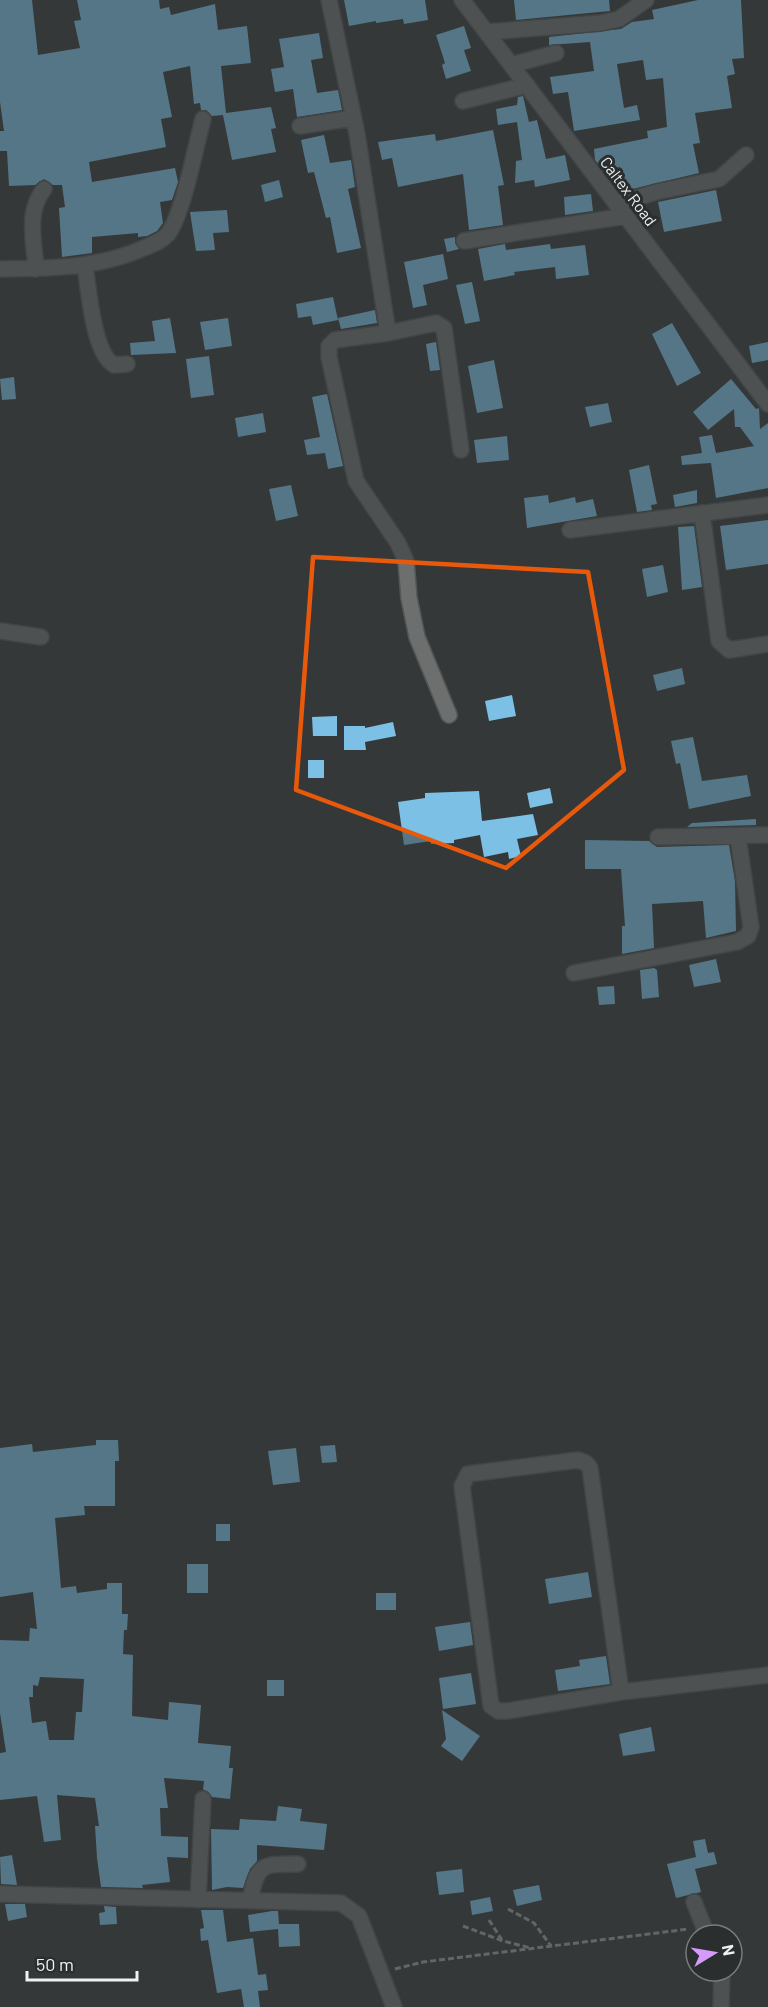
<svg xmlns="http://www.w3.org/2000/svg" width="768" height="2007" viewBox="0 0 768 2007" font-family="Barlow,sans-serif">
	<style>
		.building { fill: #7cc0e5; fill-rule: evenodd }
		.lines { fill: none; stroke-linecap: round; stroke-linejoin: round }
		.minor-casing { stroke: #525657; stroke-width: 18 }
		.path { stroke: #999d9d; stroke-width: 3; stroke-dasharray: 6 3; stroke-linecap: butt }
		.minor { stroke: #6d6f6f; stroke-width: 15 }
		.marked { fill: none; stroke: #e8590c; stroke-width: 4.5; stroke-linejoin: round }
		.labels { text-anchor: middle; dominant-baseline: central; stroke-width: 6; stroke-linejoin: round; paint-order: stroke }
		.street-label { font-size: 16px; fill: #eff2f2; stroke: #2a2e2f }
	</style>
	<rect width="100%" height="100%" fill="#343839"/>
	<path class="building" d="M0,0H32L38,55L80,48L74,21L81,20L77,0H159L160,9L169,7L171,15L215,4L218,30L247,26L251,63L221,66L226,113L271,107L276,128L271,129L276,152L232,160L223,115L212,116L206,110H201L200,103L194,104L190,66L163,72L172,117L161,119L166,147L89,162L92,182L175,168L178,182L172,200L160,202L163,223L157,231L147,236L138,237V233L92,237V253L62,257L59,208L65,207L62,185H53L44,179L35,185L9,186L7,151H0V131H4L0,102Z
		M344,0H425L428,20L404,24L403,19L376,23V21L349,26Z
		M514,0H609L610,11L516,20Z
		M698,0H741L744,58L732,59L735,74L727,76L732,108L695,113L700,143L693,144L699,173L624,191L620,167L603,169L595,160L594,149L648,138L647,131L667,127L663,78L646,80L643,60L617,64L624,108L637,105L640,120L574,131L568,92L553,94L550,77L594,71L590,42L549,45V37L621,29L632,22L654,19L652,10Z
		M464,26L471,48L464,50L471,71L446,79L442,65L445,63L436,35Z
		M319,33L323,58L311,60L317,93L338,90L342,110L297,117L293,89L275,92L271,69L284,67L279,39Z
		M523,96L529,122L537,120L546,159L565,155L570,180L535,187L534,180L515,183L516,161L522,160L517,122L498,125L496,109L517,105L518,97Z
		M493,130L504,185L498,186L503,225L469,230L463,174L398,187L392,158L382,160L378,142L435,134L436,141Z
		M324,135L330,163L351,160L355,187L348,189L361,248L337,253L330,217L326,218L314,172L308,173L301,140Z
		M279,180L283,197L265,202L261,185Z
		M716,190L722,221L664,232L658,202Z
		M591,194L593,211L565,215L564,197Z
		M227,210L229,232L213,233L215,250L196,251L190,212Z
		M455,237V243L459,249L447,252L444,239Z
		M505,244L506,250L550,244L551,249L585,245L589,275L556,279L555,267L514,272L515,275L484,281L478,249Z
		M443,254L448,279L423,285L427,305L413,308L404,262Z
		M472,282L480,321L465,324L456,285Z
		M333,297L338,320L313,325L311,316L298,318L296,304Z
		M375,310L377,323L341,329L338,318Z
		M170,318L176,353L131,355L130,343L155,341L152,321Z
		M228,318L232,346L205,350L200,322Z
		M672,323L701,373L677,386L652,334Z
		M436,342L440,370L430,371L426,344Z
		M768,342V360L752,363L749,346Z
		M209,356L214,395L191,398L186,359Z
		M494,360L503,408L477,413L468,366Z
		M14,377L16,399L2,400L0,379Z
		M731,379L756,409L759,408L760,429L768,423V488L716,498L711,463L682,465L681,456L702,453L699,437L712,435L716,453L754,446L740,427H735L734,409L708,430L693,412Z
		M327,394L343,466L328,469L325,453L307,455L304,440L320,437L312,397Z
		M608,403L612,422L590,427L585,407Z
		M263,413L266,432L238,437L235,418Z
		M507,436L509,460L477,463L474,440Z
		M649,465L657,504L651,505L652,510L637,512L629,470Z
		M291,485L298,516L276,521L269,489Z
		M697,490V503L675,507L673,495Z
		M548,495L549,503L575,497L576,503L593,499L597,516L527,528L524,498Z
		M768,520V564L726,570L720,526Z
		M694,526L702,587L682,590L678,527Z
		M663,565L668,592L647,597L642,569Z
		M682,668L685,684L657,691L653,675Z
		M512,695L516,716L489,721L485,701Z
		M337,716V736H313L312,717Z
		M393,722L396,736L365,742L366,750H344V726H365V728Z
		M693,737L702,781L747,775L751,796L689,809L680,763L676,764L671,741Z
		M308,760H324V778H308Z
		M550,788L553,803L530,808L527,793Z
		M479,791L482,821L533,814L538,835L517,839L521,856L509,859L508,852L484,857L480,835L454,840V843L431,844V841L404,845L398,802L425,798V793Z
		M756,819V825L687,827L692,823Z
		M585,840L649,841L657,847L729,845L735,881L736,931L706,938L703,901L652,904L654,948L622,954V926H625L621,869H585Z
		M716,959L721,982L694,987L689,965Z
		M654,968L657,970L659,997L642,999L640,970Z
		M614,986L615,1004L599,1005L597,987Z
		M96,1440H118L119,1461H115V1506H84L85,1515L55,1518L61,1588L76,1586L77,1593L107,1589V1583H122V1614H128L127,1630H124L123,1654L133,1655L132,1716L168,1720L169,1702L201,1705L198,1743L231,1746L229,1768H233L230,1799L212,1797L203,1789L204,1781L164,1778L168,1808H160L161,1836L188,1837V1858L167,1857L170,1882L142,1885L143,1888L101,1887L97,1858L95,1826H99L95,1798L57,1795L61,1840L44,1842L37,1796L0,1800V1753L6,1752L0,1713V1640L29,1641L30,1628L37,1629L33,1592L0,1597V1448L32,1444L33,1452L96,1445ZM40,1677L84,1679L82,1712H76L74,1740H49L46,1721L32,1723L29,1697H33V1685L38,1686Z
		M335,1445L337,1462L322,1463L320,1446Z
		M296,1448L300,1482L273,1485L268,1451Z
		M216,1524H230V1541H216Z
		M187,1564H208V1593H187Z
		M588,1572L592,1597L549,1604L545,1579Z
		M376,1593H396V1610H376Z
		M470,1622L473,1645L439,1651L435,1627Z
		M606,1656L610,1684L558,1691L555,1670L580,1666L579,1660Z
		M471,1673L476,1704L443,1709L439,1678Z
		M267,1680H284V1696H267Z
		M442,1710L480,1736L462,1761L441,1746L446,1739Z
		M651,1727L655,1751L623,1756L619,1734Z
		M278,1806L302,1809L300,1821L327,1824L324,1850L257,1845V1861L250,1869L243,1888L227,1887L212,1890L211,1829L239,1830L240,1819L276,1821Z
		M705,1839L708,1853L714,1852L717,1864L695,1869L701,1892L676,1898L667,1864L696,1857L693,1841Z
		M12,1855L17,1885L1,1884L0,1857Z
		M462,1869L464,1892L439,1895L436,1872Z
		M539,1885L542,1900L517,1906L513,1890Z
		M490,1897L493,1911L472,1915L470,1901Z
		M5,1904H25L27,1917L8,1921Z
		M104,1906L116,1907L117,1924L100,1925L99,1913L105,1912Z
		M201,1910H223L227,1942L253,1938L258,1975L266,1974L268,1990L258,1991L260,2007H244L241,1989L217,1993L208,1940L201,1941L200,1929L204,1928Z
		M272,1911H278L279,1924H299L300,1946L279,1947L278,1929L250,1932L248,1915Z"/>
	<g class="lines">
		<defs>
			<path id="minor" d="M329,0L357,134L388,333L335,340L329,346V357L356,481L398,543L406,561L409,598L417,637L449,715
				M462,0L768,404
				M487,32L601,23L619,19L646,0
				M511,65L556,53
				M463,101L527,85
				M300,126L353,118
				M616,204L656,192L719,179L746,155
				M464,241L626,216
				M85,266C89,290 93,353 114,365L127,364
				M0,269C52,268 96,269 144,248C153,244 162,241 168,234C184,211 195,148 203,119
				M36,269C34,240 26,212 44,189
				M388,333L436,323L444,328L461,450
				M702,513L719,641L729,650L768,644
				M570,530L768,505
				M0,631L41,637
				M658,837L768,835
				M574,973L737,942L748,936L751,927L738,837
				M621,1692L590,1468L586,1463L578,1460L468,1474L462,1486L491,1706L498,1711H507L621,1692L768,1675
				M0,1894L341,1903L359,1916L394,2007
				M198,1900L203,1799
				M250,1901C257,1864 261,1864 298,1864
				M694,1902L707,1935
				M721,2007L722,1971"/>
		</defs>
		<use href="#minor" class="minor-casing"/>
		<path class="path" d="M508,1909L534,1923L551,1946
			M489,1920L502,1940
			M463,1926L503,1941L531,1948
			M395,1969L423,1962L689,1929"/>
		<use href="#minor" class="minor"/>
	</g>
	<path d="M0 0H768V2007H0ZM313,557L588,572L624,770L506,868L296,790Z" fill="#343839" fill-opacity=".55" fill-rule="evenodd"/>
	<path class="marked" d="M313,557L588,572L624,770L506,868L296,790Z"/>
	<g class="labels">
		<g class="street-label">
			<text transform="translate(629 191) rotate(53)">Caltex Road</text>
		</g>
	</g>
	<g transform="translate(714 1953) rotate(79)"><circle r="28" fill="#2a2e2f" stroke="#797c7d" stroke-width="1.5"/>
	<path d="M0-4.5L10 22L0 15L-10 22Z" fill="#d69bfa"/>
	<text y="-9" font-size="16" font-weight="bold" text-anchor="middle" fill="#eff2f2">N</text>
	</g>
	<path d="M27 1971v9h110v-9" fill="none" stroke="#eff2f2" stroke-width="3"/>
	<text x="36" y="1971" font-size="18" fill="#eff2f2" stroke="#2a2e2f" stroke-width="4.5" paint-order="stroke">50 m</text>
</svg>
